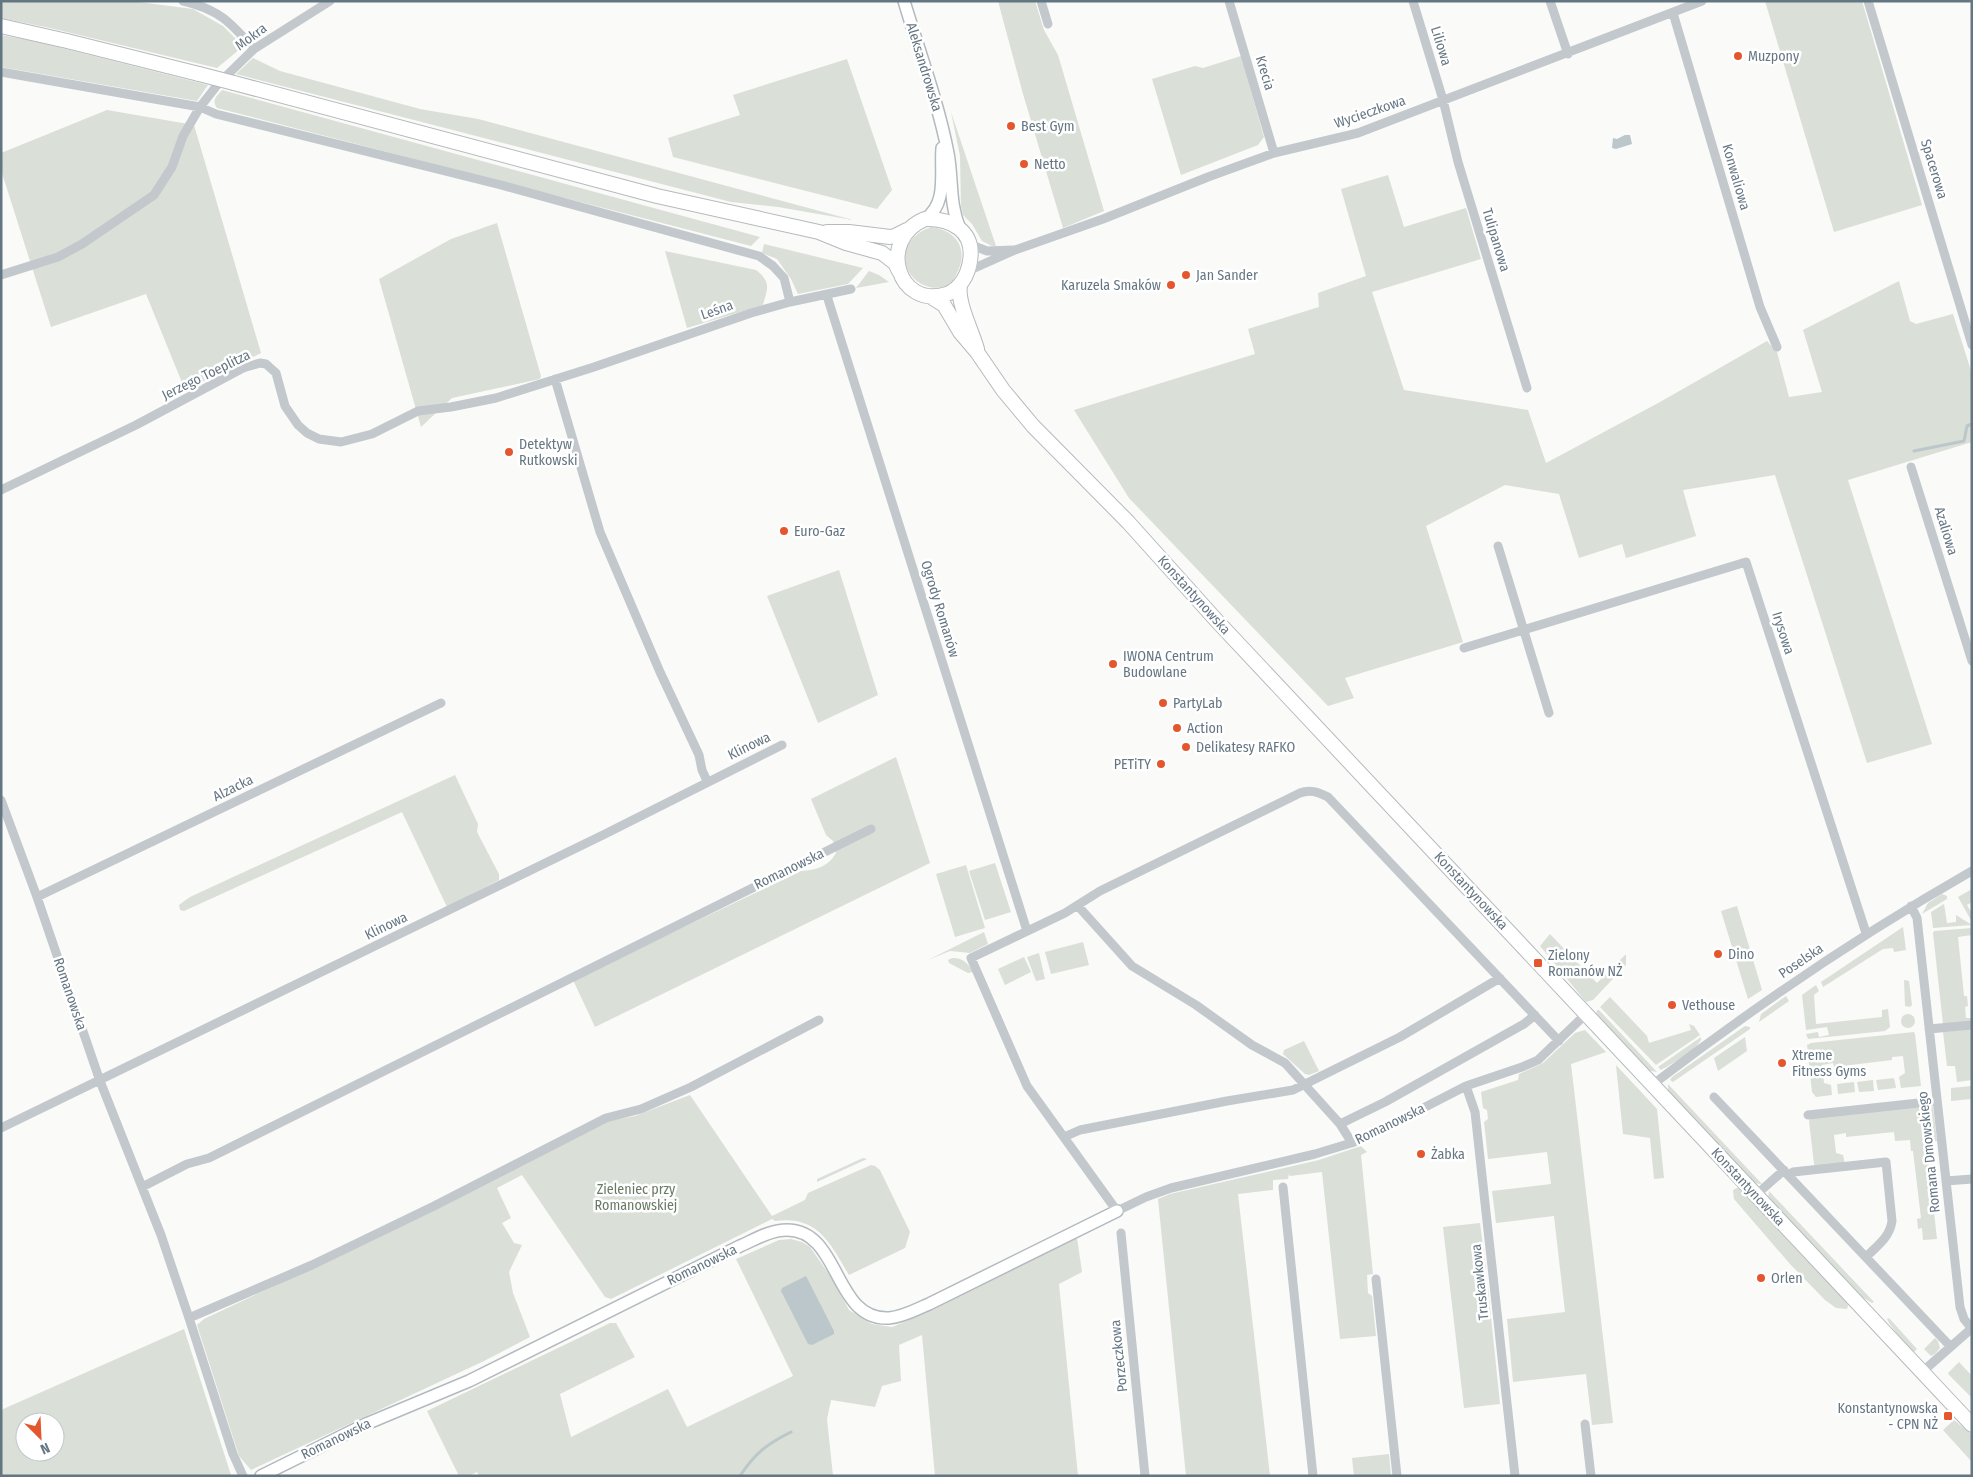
<svg xmlns="http://www.w3.org/2000/svg" width="1973" height="1477" viewBox="0 0 1973 1477" font-family="'Fira Sans Condensed',sans-serif">
	<style>
		.green { fill: #dadfd7; fill-rule: evenodd }
		.water { fill: #bbc7cb }
		.lines { fill: none; stroke-linecap: round; stroke-linejoin: round }
		.stream { stroke: #bbc7cb; stroke-width: 3 }
		.secondary-casing { stroke: #b3babf; stroke-width: 14 }
		.primary-casing { stroke: #b5babe; stroke-width: 16 }
		.street { stroke: #c3c8cc; stroke-width: 9 }
		.secondary { stroke: #fff; stroke-width: 11 }
		.primary { stroke: #fff; stroke-width: 14 }
		.primary-bridge-casing { stroke: #b5babe; stroke-width: 16; stroke-linecap: butt }
		.primary-bridge { stroke: #fff; stroke-width: 14 }
		.poi-dot { fill: #e4572e; stroke: #fff; stroke-width: 2 }
		.labels { text-anchor: middle; dominant-baseline: central; stroke-width: 5; stroke-linejoin: round; paint-order: stroke }
		.street-label { font-size: 14px; fill: #657683; stroke: #fff }
		.poi-label { font-size: 14px; fill: #657683; stroke: #fff; text-anchor: start }
		.park-label { font-size: 14px; fill: #687a64; stroke: #fff }
	</style>
	<rect width="100%" height="100%" fill="#fafaf8"/>
	<path class="green" d="M1,1H131L193,9L223,26L239,42L240,49L217,68L50,28L1,18Z
		M998,1H1035L1044,30L1058,55L1104,211L1063,228L1023,94Z
		M1765,1H1862L1922,205L1834,232Z
		M1,35L34,41L208,85L197,101L1,67Z
		M1241,56L1264,137L1258,145L1181,175L1152,79L1195,66L1203,68Z
		M253,58L280,71L420,109L478,119L853,220L778,207L731,202L236,74Z
		M847,59L892,190L877,209L673,157L668,138L740,115L733,95Z
		M222,90L760,237L751,246L217,108C211,100 217,96 222,90Z
		M107,110L194,125L261,353L185,390L146,294L51,327L1,170V153Z
		M951,112L996,246H992L982,241L972,224L963,215L961,206L960,156Z
		M1388,175L1404,227L1466,208L1481,259L1372,292L1404,390L1528,410L1546,463L1660,402L1767,341L1777,352L1789,397L1822,392L1803,330L1899,281L1910,321L1916,324L1953,314L1972,374V442L1848,480L1932,744L1867,763L1775,475L1683,490L1696,536L1626,558L1622,544L1579,558L1559,494L1505,485L1426,526L1463,642L1345,678L1354,698L1328,706L1129,498L1074,410L1255,354L1248,329L1319,307L1318,293L1366,276L1341,189Z
		M497,223L541,376L540,379L452,398L421,427L379,279L451,239Z
		M931,227C950,229 965,242 961,262C959,271 954,277 952,285C909,301 883,244 931,227Z
		M764,244L863,268L848,284L798,294L791,279L777,259L762,253Z
		M665,251L756,270C771,282 768,287 763,305L687,328Z
		M869,271L879,275L889,282L856,288Z
		M839,570L878,695L818,723L767,596Z
		M896,757L930,863L595,1027L573,980L801,871C816,870 828,867 836,853L833,841L826,835L811,799Z
		M455,775L478,824L477,832L499,874V880L447,907L402,812L184,911L180,910L179,905L190,897Z
		M995,863L1011,912L985,920L969,871Z
		M966,865L985,928L955,937L936,874Z
		M1972,889V902L1967,905L1972,914V922L1958,897Z
		M1942,894L1947,896V899L1922,914L1928,903Z
		M1944,904L1947,923L1956,922V915L1972,925L1933,928L1931,912Z
		M1737,906L1762,990L1748,999L1721,911Z
		M1903,927L1906,950L1894,952L1893,948L1883,949L1823,987L1821,982Z
		M1972,928V935L1958,937L1964,996H1967L1968,1006L1965,1007L1966,1018H1972V1022L1943,1024L1933,933L1934,931Z
		M984,932L988,944L970,953L950,951L928,960Z
		M1550,934L1597,983L1626,954V965L1593,1000L1586,1002L1540,946Z
		M1083,942L1089,965L1051,974L1045,952Z
		M1039,953L1045,979L1036,981L1027,957Z
		M1024,957L1031,972L1005,985L998,969Z
		M952,958C961,957 969,963 973,972L968,973L949,963L948,960Z
		M1904,980L1909,981L1912,1005L1910,1007L1905,1006Z
		M1816,985L1819,991L1814,995L1816,1024L1882,1017V1010L1888,1009L1890,1027L1885,1031L1808,1039L1806,1034L1818,1032L1819,1037L1829,1035L1827,1027L1806,1030L1802,995Z
		M1786,996L1789,1001L1759,1022L1761,1014Z
		M1610,997L1647,1036L1649,1043L1691,1030L1689,1024L1694,1026L1700,1035L1656,1065L1600,1007Z
		M1597,1010H1599L1657,1072L1646,1070L1596,1015Z
		M1901 1021a7 7 0 1 1 14 0a7 7 0 1 1-14 0Z
		M1745,1026L1750,1027V1029L1673,1082L1670,1080L1672,1077Z
		M1972,1029V1080L1957,1082L1955,1066H1947L1943,1032Z
		M1585,1030L1606,1052L1571,1064L1613,1423L1592,1425L1586,1374L1513,1382L1507,1319L1565,1312L1554,1216L1496,1223L1492,1191L1551,1184L1547,1152L1488,1159L1484,1122L1488,1119L1487,1110L1483,1108L1481,1092L1518,1080L1519,1074L1543,1063L1575,1033Z
		M1914,1032L1915,1034L1921,1086L1901,1088L1899,1077L1905,1073L1903,1056L1892,1057V1060L1834,1067L1833,1063L1822,1065L1824,1083L1831,1085L1832,1095L1816,1097L1812,1092L1807,1045L1811,1043Z
		M1701,1037V1040C1695,1051 1672,1064 1661,1070L1658,1067Z
		M1745,1037L1747,1051L1718,1071L1714,1058Z
		M1304,1041L1319,1071L1309,1075L1305,1074L1283,1054L1284,1050Z
		M1616,1065L1657,1109L1664,1178L1654,1179L1650,1138L1623,1134Z
		M1894,1078L1896,1088L1878,1090L1876,1080Z
		M1873,1080L1874,1091L1859,1092L1857,1082Z
		M1854,1082L1855,1092L1838,1094L1837,1084Z
		M1668,1084L1762,1184L1752,1183L1668,1092Z
		M1972,1086L1971,1099L1951,1101V1088Z
		M690,1095L772,1216L805,1200L808,1193L871,1165L875,1166L880,1170L910,1232L905,1248L849,1275C830,1243 818,1215 775,1221L772,1219L611,1299L605,1297L522,1175L497,1188L511,1218L502,1223L514,1243L522,1245L509,1272L513,1293L530,1337L484,1361L251,1470L239,1456L197,1325L204,1319L389,1232L609,1121L635,1116Z
		M1928,1105L1933,1107L1937,1141L1931,1142L1930,1140Z
		M1925,1106L1927,1148L1937,1239L1923,1240L1922,1228L1918,1229L1917,1219L1921,1218L1913,1151H1911L1910,1140L1895,1141L1894,1132L1846,1137V1133L1834,1135L1836,1153L1843,1155L1845,1164L1816,1168L1814,1164L1809,1121L1811,1118Z
		M1361,1146L1367,1152L1361,1155L1373,1274L1367,1275L1368,1293L1372,1296L1376,1336L1340,1339L1322,1172L1290,1176L1289,1174L1288,1179L1273,1180V1190L1238,1194L1270,1476H1186L1158,1199L1170,1194L1319,1160Z
		M863,1158L867,1159L817,1182V1179Z
		M1739,1187L1846,1299L1848,1306L1847,1309L1836,1308L1825,1300L1790,1264L1734,1199L1733,1190Z
		M1769,1191L1874,1302L1872,1303L1857,1294L1768,1199Z
		M1480,1223L1486,1269L1482,1271L1483,1285L1488,1288L1500,1404L1464,1408L1443,1227Z
		M1077,1238L1082,1272L1059,1284L1078,1476H935L922,1335L899,1345L901,1381L882,1386L875,1407L831,1400L827,1419L833,1476H479L477,1472L469,1476H459L427,1411L610,1323H616L635,1357L560,1394L571,1437L668,1389L687,1427L793,1376L736,1259L779,1240L791,1239L802,1242L810,1247L831,1277L849,1310L872,1324L892,1327L924,1314Z
		M1889,1318L1917,1349L1912,1354L1889,1323L1887,1319Z
		M184,1329L231,1475L1,1476V1410ZM25,1422H55V1452H25Z
		M1935,1338L1938,1341L1940,1348L1935,1354L1931,1356L1924,1349Z
		M1959,1362L1972,1376V1398L1949,1375L1948,1373Z
		M1954,1420L1972,1435V1462L1943,1430Z
		M1389,1454L1391,1476H1354L1352,1458Z"/>
	<path class="water" d="M1625,135H1630L1632,144L1616,149L1612,148L1613,138L1617,139Z
		M806,1276L834,1331V1334L812,1345L808,1344L781,1291L782,1288Z"/>
	<g class="lines">
		<path class="stream" d="M1914,451L1964,441L1967,426L1972,424
			M740,1476C755,1453 767,1444 791,1432"/>
		<defs>
			<path id="secondary" d="M904,1C919,51 938,102 948,153C953,180 949,203 960,229
				M925,219C948,204 940,172 942,148
				M261,1476L366,1424L469,1381L740,1246C754,1240 770,1230 787,1230C841,1230 833,1321 889,1318C903,1317 917,1309 929,1304L1117,1211"/>
			<path id="primary" d="M1,26L67,41L199,74
				M234,83L657,196L819,232L846,243L882,253L895,263L899,271
				M925,219C951,218 975,231 970,261C968,275 960,289 947,294C897,310 877,239 925,219Z
				M827,232H849L890,237L895,236L907,230
				M960,286C957,302 972,331 977,349
				M931,297L944,305L960,332L977,352L1003,390L1033,426L1128,522L1217,621L1972,1425"/>
		</defs>
		<use href="#secondary" class="secondary-casing"/>
		<use href="#primary" class="primary-casing"/>
		<path class="street" d="M183,1C219,9 231,23 254,49
			M1041,1L1048,24
			M1229,1L1274,153
			M1413,1L1443,100L1458,162L1527,388
			M1550,1L1568,54
			M1868,1L1972,345
			M1673,13L1760,307L1777,347
			M1,72L200,107L216,114L501,185L759,256L773,266L784,278L790,302
			M969,244L987,251L1013,250
			M968,271L1015,250L1103,219L1208,177L1274,153L1358,133L1702,1
			M1,275L58,257L82,244L154,195L172,167L183,136L200,107L218,84L254,49L330,1
			M827,296L1027,931
			M555,379L600,532L660,672L699,755L702,770L707,781
			M1911,467L1972,661
			M1,490L136,425L243,368L260,363L266,364L276,373L285,406L298,425L307,433L319,439L341,442L372,434L418,411L451,407L496,398L594,367L751,313L790,302L851,289
			M1498,546L1549,713
			M1464,648L1746,562L1866,933
			M1,800L37,897L100,1081L161,1235L189,1318L233,1454L243,1476
			M37,897L441,703
			M1078,906L1132,966L1196,1005L1252,1045L1285,1063L1340,1124L1352,1143
			M1911,906L1917,918L1960,1307L1964,1319L1972,1329
			M1929,1029L1972,1025
			M1559,1041L1328,797C1318,792 1310,789 1300,793L1100,891L1065,913L971,958L1027,1086L1117,1211L1146,1197L1171,1188L1315,1154L1361,1140L1466,1086L1522,1067L1538,1060L1586,1014
			M1652,1085C1754,1007 1860,935 1972,871
			M1466,1086L1475,1112L1515,1476
			M1714,1097L1950,1346
			M1808,1115L1937,1101
			M1340,1124L1385,1102L1524,1024L1535,1015
			M1,1128L605,834L782,745
			M1064,1137L1080,1130L1227,1101L1293,1090L1400,1037L1500,978
			M1789,1176L1793,1172L1886,1162L1892,1221C1890,1237 1877,1246 1866,1257
			M1946,1181L1972,1179
			M142,1187L187,1164L209,1158L871,829
			M1283,1187L1313,1476
			M1756,1195L1784,1170
			M1121,1233L1145,1476
			M1376,1279L1397,1476
			M189,1318L312,1265L434,1206L606,1118L641,1109L691,1087L819,1020
			M1922,1372L1971,1329
			M1585,1424L1591,1476"/>
		<use href="#secondary" class="secondary"/>
		<use href="#primary" class="primary"/>
		<defs>
			<path id="primary-bridge" d="M199,74L234,83"/>
		</defs>
		<use href="#primary-bridge" class="primary-bridge-casing"/>
		<use href="#primary-bridge" class="primary-bridge"/>
	</g>
	<g class="poi-dot">
		<circle cx="1738" cy="56" r="5"/>
		<circle cx="1011" cy="126" r="5"/>
		<circle cx="1024" cy="164" r="5"/>
		<circle cx="1186" cy="275" r="5"/>
		<circle cx="1171" cy="285" r="5"/>
		<circle cx="509" cy="452" r="5"/>
		<circle cx="784" cy="531" r="5"/>
		<circle cx="1113" cy="664" r="5"/>
		<circle cx="1163" cy="703" r="5"/>
		<circle cx="1177" cy="728" r="5"/>
		<circle cx="1186" cy="747" r="5"/>
		<circle cx="1161" cy="764" r="5"/>
		<circle cx="1718" cy="954" r="5"/>
		<rect x="1533" y="958" width="10" height="10" rx="2.5"/>
		<circle cx="1672" cy="1005" r="5"/>
		<circle cx="1782" cy="1063" r="5"/>
		<circle cx="1421" cy="1154" r="5"/>
		<circle cx="1761" cy="1278" r="5"/>
		<rect x="1943" y="1411" width="10" height="10" rx="2.5"/>
	</g>
	<g class="labels">
		<g class="street-label">
			<text transform="translate(251 37) rotate(-36)">Mokra</text>
			<text transform="translate(1441 46) rotate(73)">Liliowa</text>
			<text transform="translate(924 67) rotate(73)">Aleksandrowska</text>
			<text transform="translate(1265 73) rotate(73)">Krecia</text>
			<text transform="translate(1370 112) rotate(-19)">Wycieczkowa</text>
			<text transform="translate(1934 169) rotate(73)">Spacerowa</text>
			<text transform="translate(1736 177) rotate(74)">Konwaliowa</text>
			<text transform="translate(1496 240) rotate(73)">Tulipanowa</text>
			<text transform="translate(717 310) rotate(-19)">Leśna</text>
			<text transform="translate(206 375) rotate(-26)">Jerzego Toeplitza</text>
			<text transform="translate(1946 531) rotate(73)">Azaliowa</text>
			<text transform="translate(1194 595) rotate(48)">Konstantynowska</text>
			<text transform="translate(940 609) rotate(73)">Ogrody Romanów</text>
			<text transform="translate(1783 633) rotate(72)">Irysowa</text>
			<text transform="translate(749 746) rotate(-26)">Klinowa</text>
			<text transform="translate(233 788) rotate(-26)">Alzacka</text>
			<text transform="translate(789 869) rotate(-26)">Romanowska</text>
			<text transform="translate(1471 891) rotate(47)">Konstantynowska</text>
			<text transform="translate(386 926) rotate(-26)">Klinowa</text>
			<text transform="translate(1801 961) rotate(-34)">Poselska</text>
			<text transform="translate(70 994) rotate(71)">Romanowska</text>
			<text transform="translate(1390 1124) rotate(-26)">Romanowska</text>
			<text transform="translate(1929 1152) rotate(-96)">Romana Dmowskiego</text>
			<text transform="translate(1748 1187) rotate(47)">Konstantynowska</text>
			<text transform="translate(702 1265) rotate(-26)">Romanowska</text>
			<text transform="translate(1480 1282) rotate(-96)">Truskawkowa</text>
			<text transform="translate(1119 1356) rotate(-96)">Porzeczkowa</text>
			<text transform="translate(336 1439) rotate(-26)">Romanowska</text>
		</g>
		<g class="poi-label">
			<text x="1748" y="56">Muzpony</text>
			<text x="1021" y="126">Best Gym</text>
			<text x="1034" y="164">Netto</text>
			<text x="1196" y="275">Jan Sander</text>
			<text x="1161" y="285" text-anchor="end">Karuzela Smaków</text>
			<text x="519" y="444">Detektyw<tspan x="519" dy="16">Rutkowski</tspan></text>
			<text x="794" y="531">Euro-Gaz</text>
			<text x="1123" y="656">IWONA Centrum<tspan x="1123" dy="16">Budowlane</tspan></text>
			<text x="1173" y="703">PartyLab</text>
			<text x="1187" y="728">Action</text>
			<text x="1196" y="747">Delikatesy RAFKO</text>
			<text x="1151" y="764" text-anchor="end">PETiTY</text>
			<text x="1728" y="954">Dino</text>
			<text x="1548" y="955">Zielony<tspan x="1548" dy="16">Romanów NŻ</tspan></text>
			<text x="1682" y="1005">Vethouse</text>
			<text x="1792" y="1055">Xtreme<tspan x="1792" dy="16">Fitness Gyms</tspan></text>
			<text x="1431" y="1154">Żabka</text>
			<text x="1771" y="1278">Orlen</text>
			<text x="1938" y="1408" text-anchor="end">Konstantynowska<tspan x="1938" dy="16">- CPN NŻ</tspan></text>
		</g>
		<g class="park-label">
			<text x="636" y="1189">Zieleniec przy<tspan x="636" dy="16">Romanowskiej</tspan></text>
		</g>
	</g>
	<rect width="1973" height="1477" fill="none" stroke="#657683" stroke-width="5"/>
	<g transform="translate(40 1437) rotate(156)"><circle r="24" fill="#ffffff" stroke="#c1c8cd"/>
	<path d="M0-4L9 19L0 12L-9 19Z" fill="#e4572e"/>
	<text y="-8" font-size="14" font-weight="bold" text-anchor="middle" fill="#657683">N</text>
	</g>
</svg>
